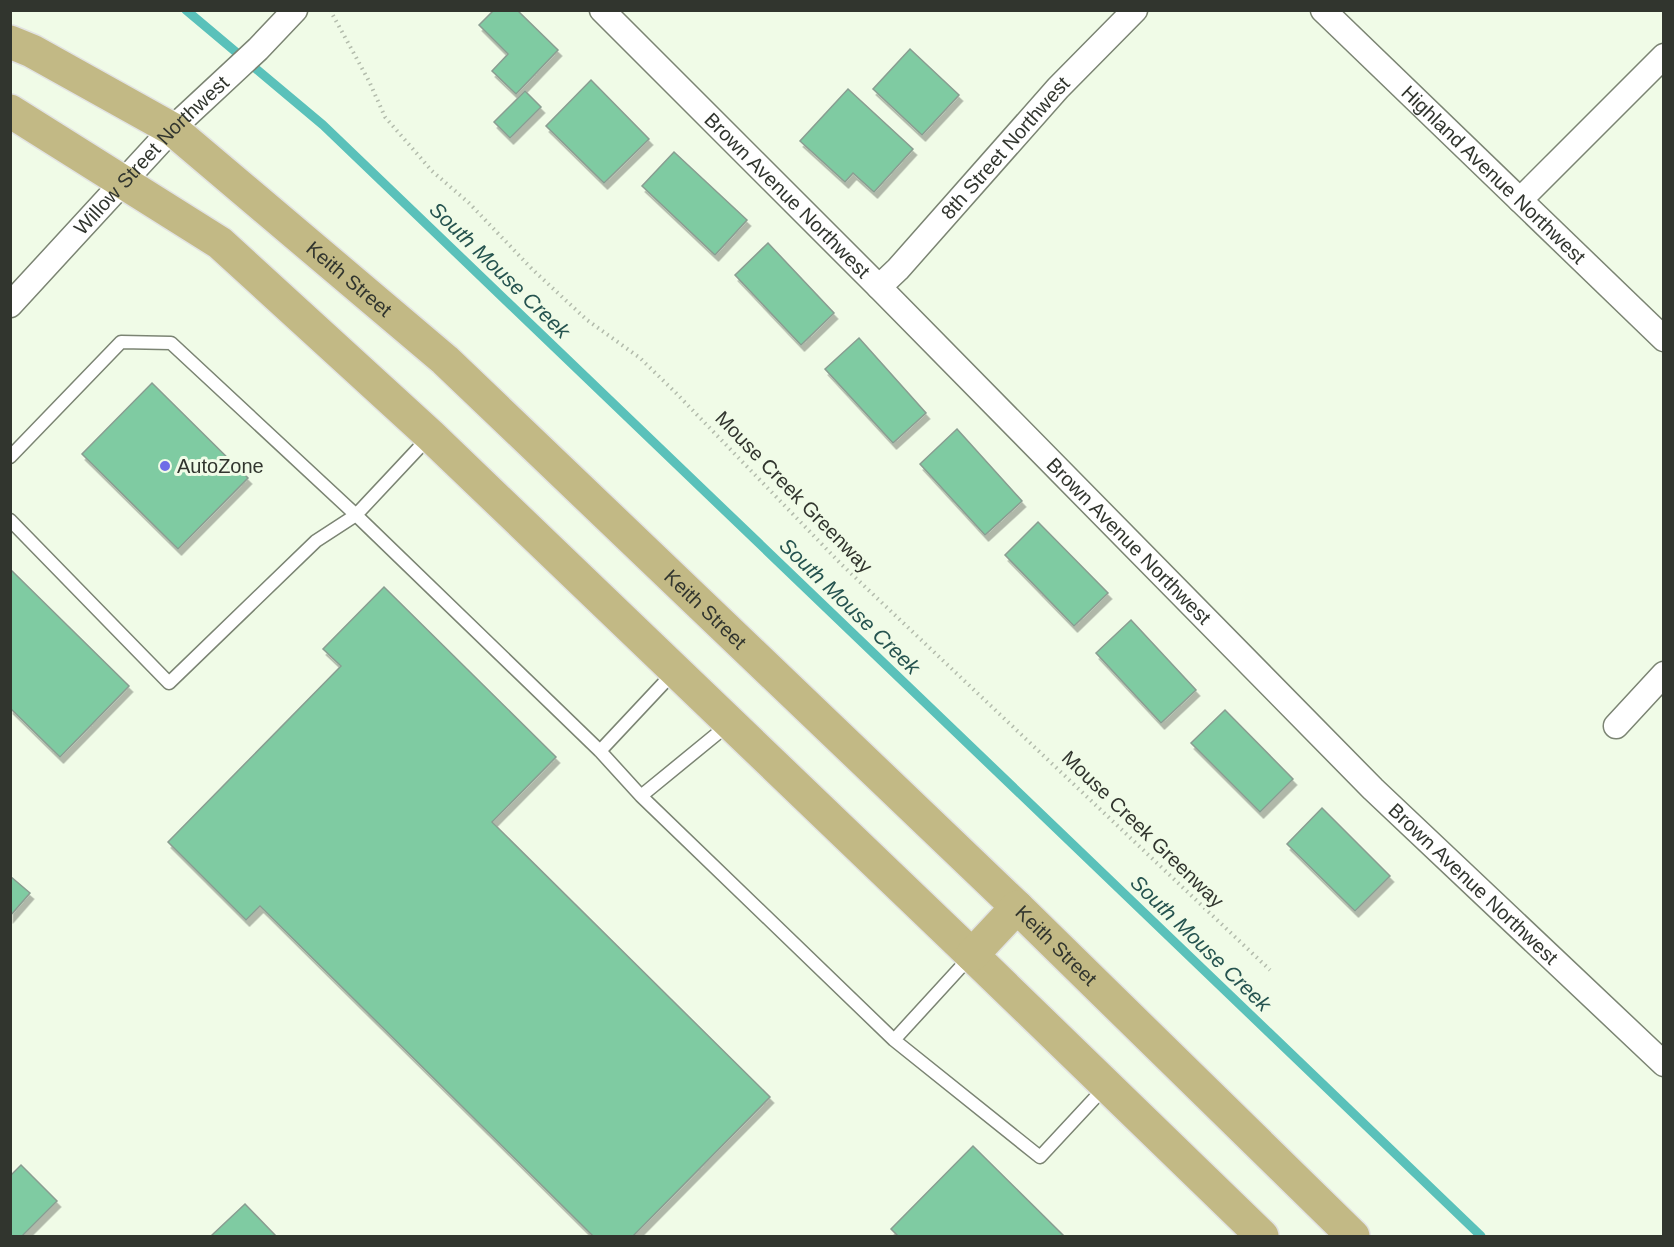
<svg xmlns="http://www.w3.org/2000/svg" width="1674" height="1247" viewBox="0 0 1674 1247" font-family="Arial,sans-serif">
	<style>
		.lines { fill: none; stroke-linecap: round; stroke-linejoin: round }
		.stream { stroke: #5ac1ba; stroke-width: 9 }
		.building { fill: #7fcba2; stroke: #899d91; stroke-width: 1.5; filter: url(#shadow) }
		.lane-casing { stroke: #7b8473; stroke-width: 15 }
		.street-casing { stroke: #7b8473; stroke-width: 27 }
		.primary-casing { stroke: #e2e3e2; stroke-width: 36 }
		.path { stroke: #b3bcac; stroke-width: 4; stroke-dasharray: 1.5 4.5; stroke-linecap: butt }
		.lane { stroke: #fff; stroke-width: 12 }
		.street { stroke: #fff; stroke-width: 24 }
		.primary { stroke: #c2b985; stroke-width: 33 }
		.poi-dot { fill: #6e6de7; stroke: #f0fbe7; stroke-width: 2 }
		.labels { text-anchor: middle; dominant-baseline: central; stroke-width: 6; stroke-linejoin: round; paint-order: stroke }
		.street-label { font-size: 20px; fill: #31352e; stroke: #f0fbe7 }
		.poi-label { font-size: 20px; fill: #31352e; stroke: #f0fbe7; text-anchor: start }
		.water-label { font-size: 21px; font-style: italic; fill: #25534f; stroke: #f0fbe7 }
	</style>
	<defs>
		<filter id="shadow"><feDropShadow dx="3.5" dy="6" stdDeviation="0" flood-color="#0004"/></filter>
	</defs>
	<rect width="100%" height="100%" fill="#f0fbe7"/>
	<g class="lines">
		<path class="stream" d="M186,10L323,125L1481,1236"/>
	</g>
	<path class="building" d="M494,10H517L558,50L516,94L492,71L508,54L479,25Z
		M910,49L959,95L922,135L873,89Z
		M591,80L649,139L604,183L546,126Z
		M848,89L913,149L874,192L853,173L845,182L800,141Z
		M525,91L541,107L510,138L494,122Z
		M674,152L747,220L715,255L642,186Z
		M768,243L834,313L801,345L735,275Z
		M859,338L926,413L893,443L825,369Z
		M152,383L248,478L178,549L82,454Z
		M957,429L1022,501L985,535L920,464Z
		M1038,522L1108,593L1074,626L1005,555Z
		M10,569L129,686L60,757L10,708Z
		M384,587L556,757L492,822L770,1097L633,1236H593L260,906L246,920L168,842L341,666L323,649Z
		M1131,620L1196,690L1161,723L1096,653Z
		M1225,710L1293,779L1260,812L1191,743Z
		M1322,808L1390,876L1355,911L1287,844Z
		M10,876L30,893L10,916Z
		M973,1146L1064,1236H898L891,1229Z
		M21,1165L57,1201L22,1236H10V1176Z
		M245,1204L276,1236H211Z"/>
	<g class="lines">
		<defs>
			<path id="lane" d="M430,436L356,515L600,751L641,796L729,724
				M10,457L121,342L171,343L356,515L316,541L169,683L10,520
				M600,751L675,671
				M641,796L894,1040L970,957
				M894,1040L1040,1157L1106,1086"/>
			<g id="street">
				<path id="s1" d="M602,10L879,287L1373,789L1664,1064"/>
				<path id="s2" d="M1323,10L1664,339"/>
				<path d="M1520,200L1664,56"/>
				<path id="s3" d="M879,287L898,269L1058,88L1135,10"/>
				<path id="s4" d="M10,305L172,129L258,49L295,10"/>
				<path d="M1616,726L1664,674"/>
			</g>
			<g id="primary">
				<path id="s5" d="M10,42L32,51L172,129L445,360L1017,907L1353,1236"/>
				<path d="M10,111L220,243L430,435L972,955L1262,1236"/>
				<path d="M972,955L1017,907"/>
			</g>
		</defs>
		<use href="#lane" class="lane-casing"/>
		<use href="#street" class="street-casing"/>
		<use href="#primary" class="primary-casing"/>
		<path class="path" d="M330,10L369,81L385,117L432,171L469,203L532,269L587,320L640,358L676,393L841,564L1270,970"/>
		<use href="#lane" class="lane"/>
		<use href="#street" class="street"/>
		<use href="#primary" class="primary"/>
	</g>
	<circle class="poi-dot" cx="165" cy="466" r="6"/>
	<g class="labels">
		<g class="street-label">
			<text stroke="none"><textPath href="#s3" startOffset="188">8th Street Northwest</textPath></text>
			<text stroke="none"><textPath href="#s4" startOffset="206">Willow Street Northwest</textPath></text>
			<text stroke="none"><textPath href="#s2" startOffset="237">Highland Avenue Northwest</textPath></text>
			<text stroke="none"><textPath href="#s1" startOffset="262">Brown Avenue Northwest</textPath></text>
			<text stroke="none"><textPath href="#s5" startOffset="416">Keith Street</textPath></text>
			<text transform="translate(794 492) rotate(46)">Mouse Creek Greenway</text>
			<text stroke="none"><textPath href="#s1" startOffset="748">Brown Avenue Northwest</textPath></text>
			<text stroke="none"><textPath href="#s5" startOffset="902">Keith Street</textPath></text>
			<text transform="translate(1143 829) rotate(44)">Mouse Creek Greenway</text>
			<text stroke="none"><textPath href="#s1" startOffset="1234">Brown Avenue Northwest</textPath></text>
			<text stroke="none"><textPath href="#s5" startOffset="1388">Keith Street</textPath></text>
		</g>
		<g class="poi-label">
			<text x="177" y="466">AutoZone</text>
		</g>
		<g class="water-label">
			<text transform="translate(500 270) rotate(44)">South Mouse Creek</text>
			<text transform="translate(850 606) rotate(44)">South Mouse Creek</text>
			<text transform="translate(1201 943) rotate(44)">South Mouse Creek</text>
		</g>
	</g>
	<rect width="1674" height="1247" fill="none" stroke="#31352e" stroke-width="24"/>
</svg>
